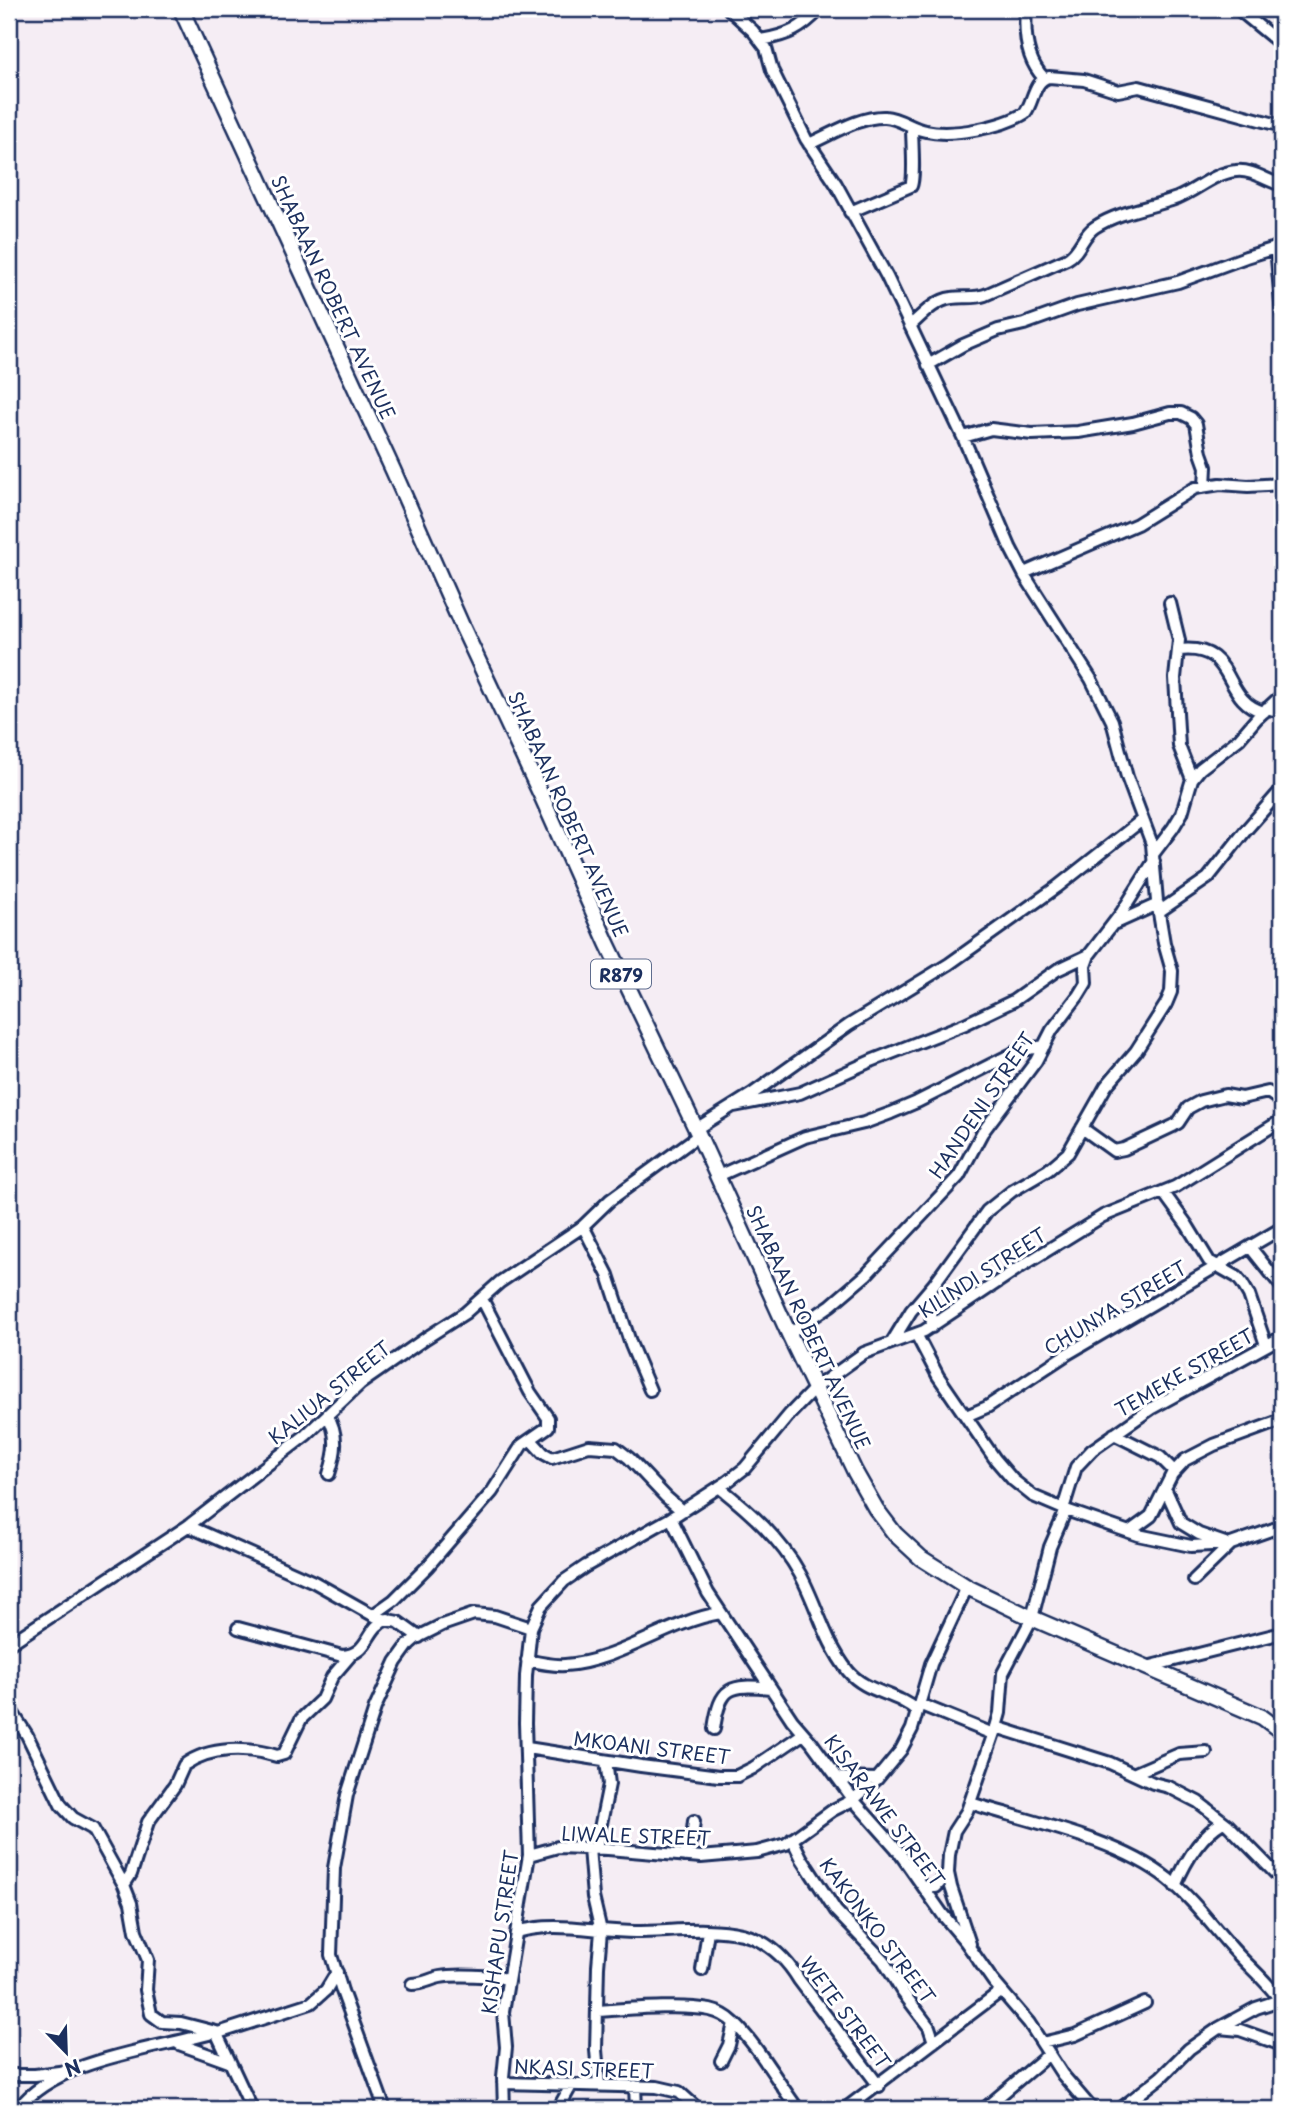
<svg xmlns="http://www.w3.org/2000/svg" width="1291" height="2118" viewBox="0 0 1291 2118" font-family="'Playpen Sans',sans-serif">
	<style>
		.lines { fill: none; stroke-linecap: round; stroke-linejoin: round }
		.minor-casing { stroke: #1b2f5e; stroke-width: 16 }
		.major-casing { stroke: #1b2f5e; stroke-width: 19 }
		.minor { stroke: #fff; stroke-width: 10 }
		.major { stroke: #fff; stroke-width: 14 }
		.labels { text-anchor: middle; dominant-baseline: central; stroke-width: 6; stroke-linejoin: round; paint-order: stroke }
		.shield { fill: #fff; stroke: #5f6d8e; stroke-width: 2 }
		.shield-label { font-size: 18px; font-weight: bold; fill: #1b2f5e }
		.street-label { font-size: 19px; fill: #1b2f5e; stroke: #fff }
	</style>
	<rect width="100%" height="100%" fill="#f5edf4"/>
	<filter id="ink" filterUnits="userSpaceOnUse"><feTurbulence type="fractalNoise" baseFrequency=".0143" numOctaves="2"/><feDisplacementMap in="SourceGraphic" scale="14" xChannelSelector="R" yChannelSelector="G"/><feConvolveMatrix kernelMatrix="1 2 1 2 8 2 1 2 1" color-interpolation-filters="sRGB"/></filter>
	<g filter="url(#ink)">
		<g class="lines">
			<defs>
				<path id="minor" d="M729,9L753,31L766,48L772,70L806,139L836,184L887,277L963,437L1010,547L1025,576L1091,679L1112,721L1127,777L1152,844L1157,901L1164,943L1172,971L1171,992L1166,1004L1136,1051L1106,1086L1068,1153L1048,1170L1012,1191L987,1211L934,1284L911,1311L892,1342
					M1026,9C1024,33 1026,60 1044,78
					M1238,9L1277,41
					M1281,9C1277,25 1276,38 1282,54
					M761,40C789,35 801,29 820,9
					M809,144C832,134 860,116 885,117C900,118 912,129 926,131C952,137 1003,127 1025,113C1034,101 1033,81 1049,77L1084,80L1118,91L1139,87L1282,126
					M850,212L911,186C915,177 912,140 912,128
					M1276,247L1282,315
					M910,326C922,315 935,300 952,298C963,296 974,299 985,295L1067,259C1081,251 1082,235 1095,227C1120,211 1150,208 1177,198C1197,190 1214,173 1236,171C1252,169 1267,181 1282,185
					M928,365L963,345L998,330L1024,324L1077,305L1178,282L1246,257L1282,246
					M963,437L991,429L1032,434L1078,432L1133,423L1170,413H1181L1191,418L1196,424L1201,453L1206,467L1205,486
					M1024,573L1137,524L1195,488L1220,484L1248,486L1282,484
					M1170,603L1179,640L1175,678L1179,746L1192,779
					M1179,650C1238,643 1220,701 1264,712
					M1267,708L1277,711L1282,708
					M1154,853L1173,828L1182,813L1192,779L1200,769L1239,739L1257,718L1282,695
					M1160,911L1208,878L1246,830L1282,789
					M1116,923L1158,904
					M734,1106L800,1093L871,1061L965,1024L1013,1001L1057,970L1089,955
					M1082,1128L1114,1151L1124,1149L1173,1126L1178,1123L1188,1108L1201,1101L1225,1095L1242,1098L1268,1092L1282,1102
					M696,1129L752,1094L849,1025L949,964L1057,887L1142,820
					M718,1176L805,1137L864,1123L891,1113L917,1102L1018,1051L1044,1046
					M1163,1192L1187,1225L1209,1261L1237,1277L1242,1283L1249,1295L1266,1345
					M583,1226L608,1275L631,1345L650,1390
					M1250,1247L1282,1287
					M926,1294L931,1310L932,1327
					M789,1334L831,1305L866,1275L959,1176L982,1133L1036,1061L1052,1030L1078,996L1086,983L1085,966L1089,955L1122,912L1154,861
					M916,1334L938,1376L995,1459L1013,1480L1033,1496L1066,1510L1138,1535L1191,1546L1231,1544L1282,1526
					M327,1415C339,1434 336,1453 329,1474
					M966,1416L987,1407L1067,1354L1282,1228
					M1114,1434L1160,1457L1174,1471
					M531,1440L543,1453L552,1458L589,1446L616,1448L629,1458L666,1497L682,1511
					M719,1487C749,1511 781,1539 800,1574C817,1605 825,1642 848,1671C866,1693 896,1692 917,1711
					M1165,1488L1181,1523L1199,1534L1225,1543
					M1063,1509L1076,1467L1092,1450L1152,1408L1282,1337
					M671,1518L708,1593L792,1720L812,1743L856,1803L896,1848L943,1915L965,1941L993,1981L1029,2023L1062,2074L1092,2109
					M188,1526L314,1582L378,1618L398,1622L419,1637
					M1129,1532L1151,1516L1172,1474L1185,1460L1214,1445L1282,1420
					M1194,1580L1231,1544
					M373,1615L394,1600L428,1566L492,1492L522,1445L548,1427V1418L530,1392L482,1299
					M238,1628L342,1656C371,1654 365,1627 388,1619
					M9,1644L188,1526L306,1435L360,1384L426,1338L465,1313L500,1282L582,1227L610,1200L699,1135
					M527,1660C540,1663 552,1666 565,1665C617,1662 667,1622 720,1613
					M1147,1667L1282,1633
					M919,1704L993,1734
					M9,1707L27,1735L61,1805L73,1818L93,1829L124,1885L131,1903L136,1931L148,1960L146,1990L151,2014L162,2022L181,2023L216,2032
					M996,1727L1110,1763L1153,1783L1169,1787L1198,1802L1228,1825L1282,1880
					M714,1729C720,1686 730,1684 771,1688
					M527,1748L641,1766L719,1776H737L753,1768L803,1734
					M1135,1773L1179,1754L1206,1752
					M838,1778L877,1779L901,1750L912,1729L931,1664L967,1587
					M970,1803C1031,1822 1118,1839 1168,1879C1193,1899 1212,1926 1233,1949C1249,1967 1267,1981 1280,2000
					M792,1839L802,1859L836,1911L883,1960L901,1990L929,2027L934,2042
					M589,1848L593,1897L601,1931L598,1966L596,2050L599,2084
					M596,1848L609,1784L606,1761
					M529,1855L558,1847L608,1849L701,1857L757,1852L786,1844L833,1810L853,1800L877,1779
					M685,1856L692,1839L694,1821
					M124,1885L131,1874L148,1822L175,1785L184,1765C210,1746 248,1747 277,1756L284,1754L301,1719L322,1699L332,1677L350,1656
					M1175,1886C1185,1862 1201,1835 1223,1822
					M924,1887H936L948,1873
					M517,1932C554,1921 596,1932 635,1932C670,1932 708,1926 742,1934C768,1941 786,1958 799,1980L879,2086
					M970,1944L951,1887L948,1873L949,1855L954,1831L967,1811L996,1727L1000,1713L1003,1673L1032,1618L1050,1547L1066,1510
					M702,1970L708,1931
					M412,1984C423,1984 430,1979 440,1977C456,1974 492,1976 508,1979
					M597,2011C627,2009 682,2004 710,2010C719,2012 728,2017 734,2023C756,2043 779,2084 798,2109
					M1219,2028L1240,2030L1282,2045
					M218,2033L311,2003L326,1990L337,1972
					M1042,2043L1075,2035L1145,2003
					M179,2044L229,2062
					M721,2061L729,2045L734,2023
					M9,2075H35L67,2071
					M503,2083L657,2087L679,2092L698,2109
					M635,2086L636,2109
					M18,2109C56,2058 158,2049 216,2032L252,2109
					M385,2109L342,1991L331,1955L334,1868L347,1795L375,1708L396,1662L409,1644L416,1638L442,1625L474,1614L495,1616L531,1628
					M504,2109L503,2077L506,2047L503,2012L529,1855L525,1723L526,1676L531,1628L541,1606L564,1581L586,1566L671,1518L727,1482L745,1468L789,1415L815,1388L864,1353L924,1331L1017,1269L1103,1216L1175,1187L1282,1120
					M558,2109L572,2084
					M845,2109L1001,1991
					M984,2109L1049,2054
					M1120,2109L1161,2077L1189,2049L1219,2028L1256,2008L1280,2000L1282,2006"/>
				<path id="major" d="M181,9L393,470L462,626L542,797L607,943L696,1129L789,1334L855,1472L876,1509L895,1534L921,1558L967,1587L1032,1618L1262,1717L1282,1732"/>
			</defs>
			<use href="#minor" class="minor-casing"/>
			<use href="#major" class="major-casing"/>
			<use href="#minor" class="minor"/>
			<use href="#major" class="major"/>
		</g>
	</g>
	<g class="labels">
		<rect class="shield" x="591" y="959.5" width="60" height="29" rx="5"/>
		<g class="shield-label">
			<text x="621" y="974">R879</text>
		</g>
		<g class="street-label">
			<text transform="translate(334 297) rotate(65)">SHABAAN ROBERT AVENUE</text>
			<text transform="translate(569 814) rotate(66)">SHABAAN ROBERT AVENUE</text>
			<text transform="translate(981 1105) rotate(-56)">HANDENI STREET</text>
			<text transform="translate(982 1272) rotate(-33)">KILINDI STREET</text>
			<text transform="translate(1115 1307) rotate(-31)">CHUNYA STREET</text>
			<text transform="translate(809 1327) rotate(65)">SHABAAN ROBERT AVENUE</text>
			<text transform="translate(1184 1372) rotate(-30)">TEMEKE STREET</text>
			<text transform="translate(329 1392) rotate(-39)">KALIUA STREET</text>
			<text transform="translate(652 1747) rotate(7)">MKOANI STREET</text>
			<text transform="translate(885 1810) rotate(53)">KISARAWE STREET</text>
			<text transform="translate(636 1835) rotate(2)">LIWALE STREET</text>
			<text transform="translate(878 1930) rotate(53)">KAKONKO STREET</text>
			<text transform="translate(499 1932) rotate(-82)">KISHAPU STREET</text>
			<text transform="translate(846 2012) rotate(53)">WETE STREET</text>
			<text transform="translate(584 2068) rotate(2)">NKASI STREET</text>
		</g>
	</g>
	<rect width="1291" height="2118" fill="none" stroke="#fff" stroke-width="35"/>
	<rect x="18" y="18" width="1256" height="2083" fill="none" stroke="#1b2f5e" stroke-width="2.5" filter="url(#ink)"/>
	<g transform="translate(66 2052) rotate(157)" stroke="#ffffff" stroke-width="5" paint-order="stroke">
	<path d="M0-5L12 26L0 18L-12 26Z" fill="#1b2f5e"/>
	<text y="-10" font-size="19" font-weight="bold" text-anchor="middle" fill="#1b2f5e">N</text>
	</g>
</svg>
